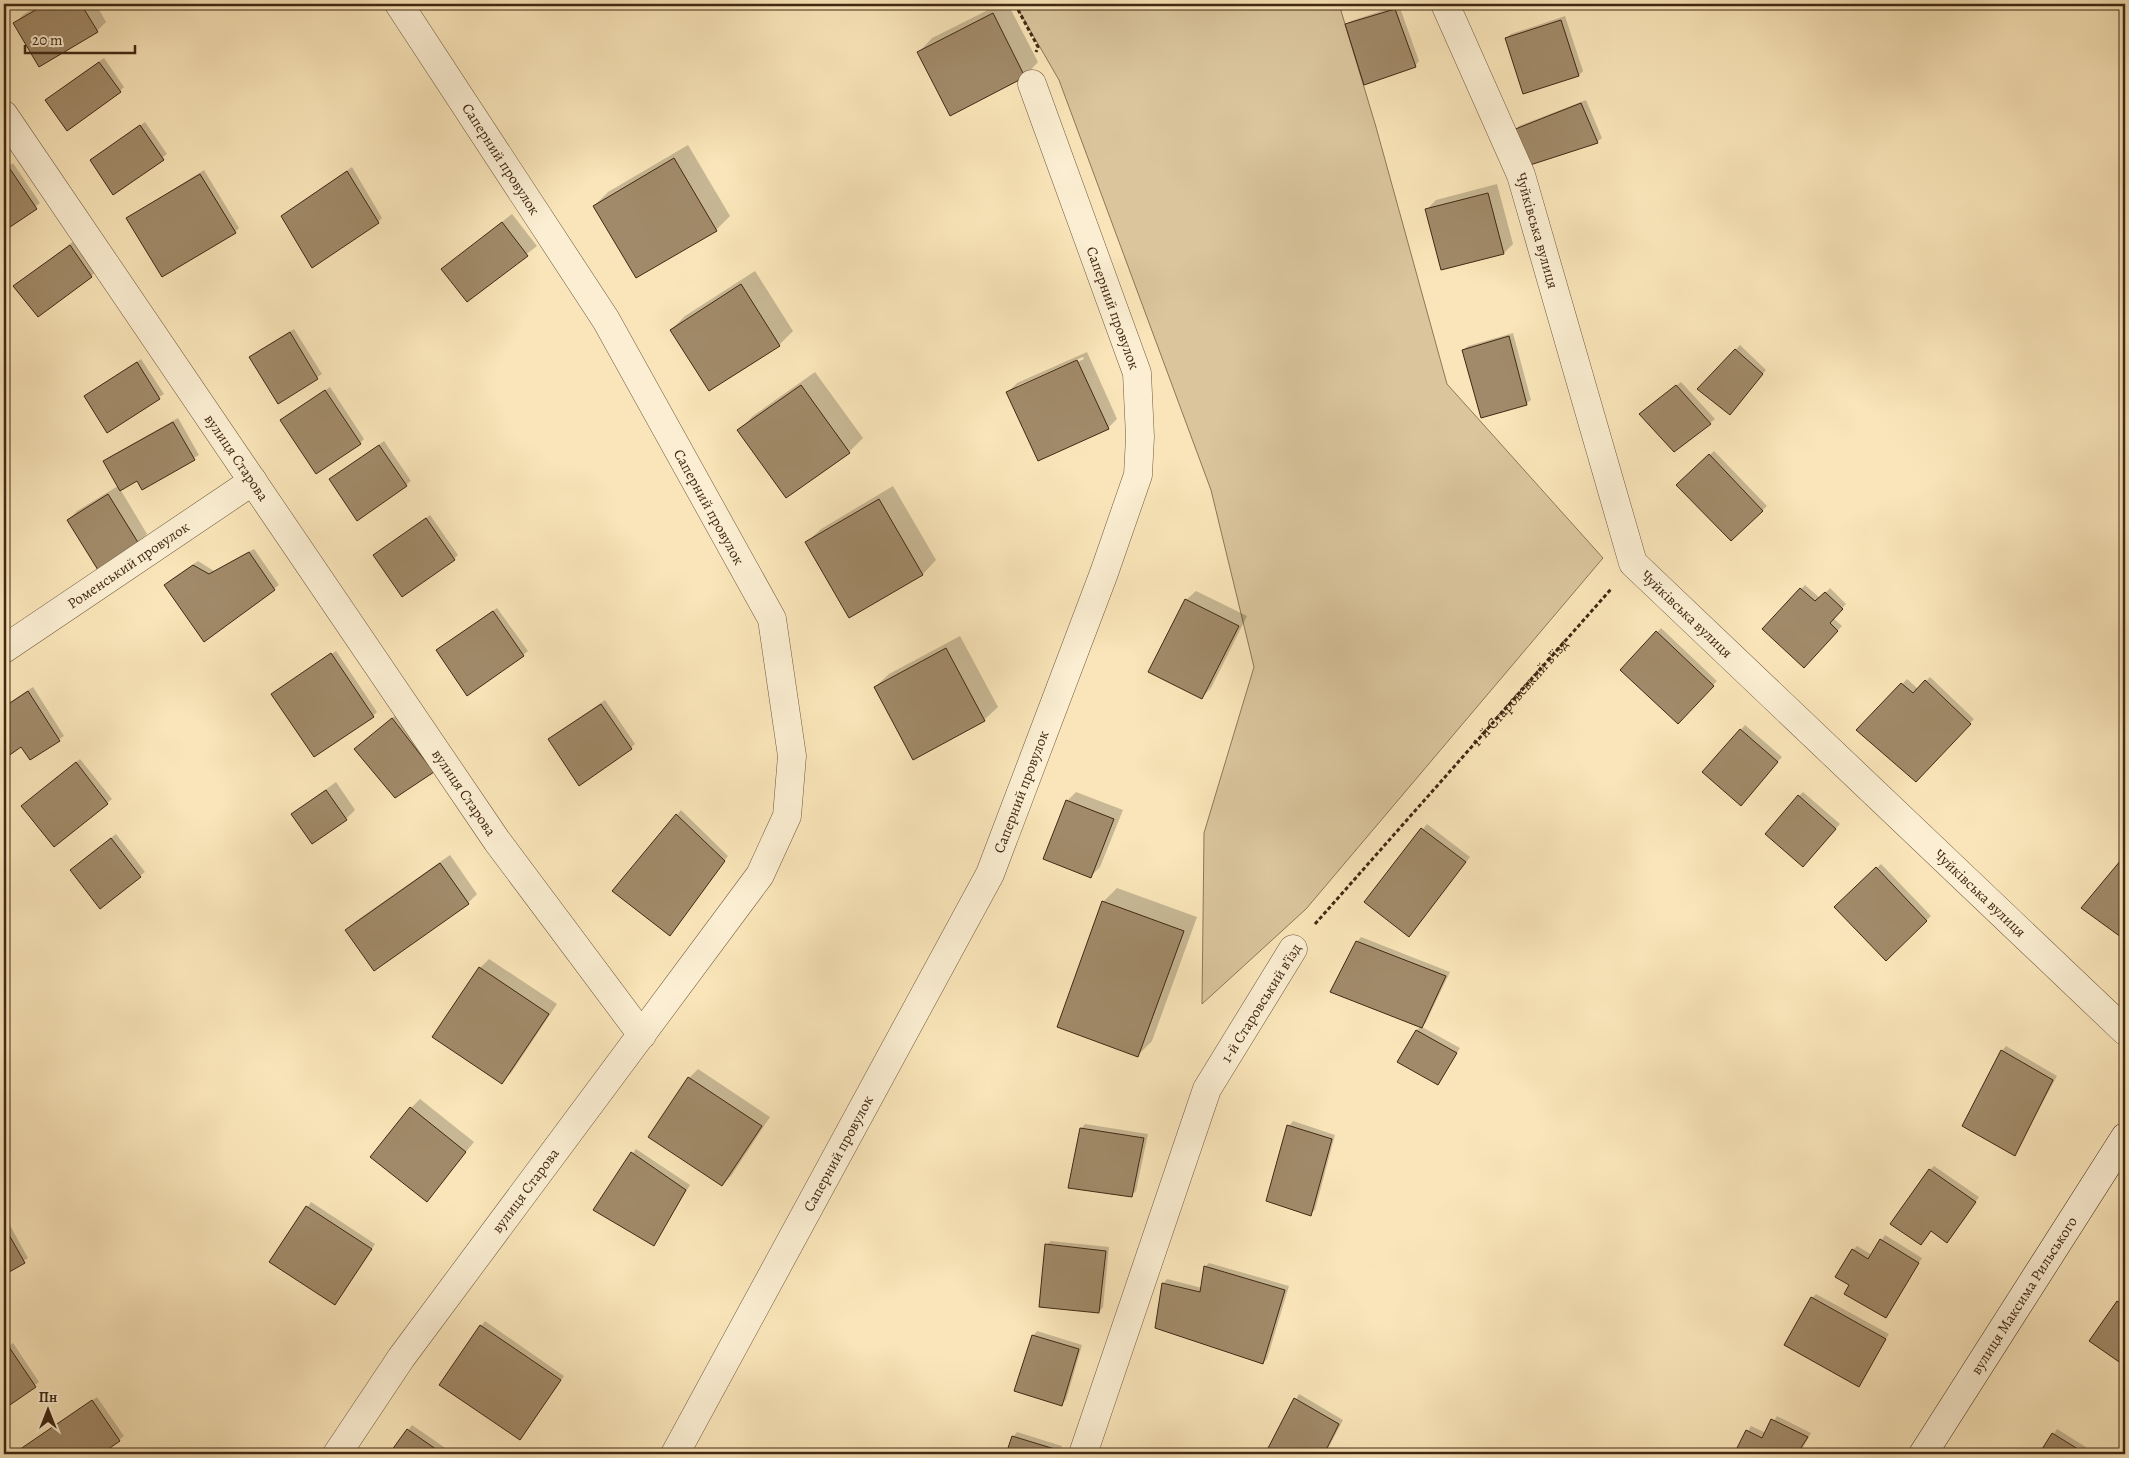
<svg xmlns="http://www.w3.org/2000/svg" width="2129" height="1458" viewBox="0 0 2129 1458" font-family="Alegreya,serif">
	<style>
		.green { fill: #dac59d; stroke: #8e7658 }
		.shadow { fill: #0003; fill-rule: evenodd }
		.building { fill: #a18a69; stroke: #412813 }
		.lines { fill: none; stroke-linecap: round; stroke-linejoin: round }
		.minor-casing { stroke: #6f573c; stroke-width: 29 }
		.secondary-casing { stroke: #412813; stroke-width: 29 }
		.path { stroke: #412813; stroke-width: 3; stroke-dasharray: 4 2.5; stroke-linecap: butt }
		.minor { stroke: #fbeed2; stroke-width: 28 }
		.secondary { stroke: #fbeed2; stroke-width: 28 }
		.labels { text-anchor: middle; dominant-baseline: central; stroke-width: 5; stroke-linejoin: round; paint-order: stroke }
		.street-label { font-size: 15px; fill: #412813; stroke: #fbeed2 }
	</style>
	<rect width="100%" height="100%" fill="#f9e5b9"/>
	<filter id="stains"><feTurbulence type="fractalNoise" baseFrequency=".004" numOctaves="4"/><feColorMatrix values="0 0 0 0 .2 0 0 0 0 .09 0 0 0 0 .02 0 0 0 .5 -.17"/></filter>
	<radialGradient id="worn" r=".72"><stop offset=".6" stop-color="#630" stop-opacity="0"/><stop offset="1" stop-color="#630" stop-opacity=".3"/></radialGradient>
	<path class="green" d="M1015,4H1339L1376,127L1447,384L1603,558L1306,909L1202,1004L1204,833L1254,667L1211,490L1059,80Z"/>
	<path class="shadow" d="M42,4H96L106,22L97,31L39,65L15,23L24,14Z
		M1000,4H1008L1038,62L1025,76L919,52L932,38Z
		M1399,5L1419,61L1415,66L1346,25L1351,21Z
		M1565,16L1583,71L1579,75L1506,38L1511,34Z
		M104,58L124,87L120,91L51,96Z
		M1586,100L1602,138L1597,142L1515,131L1519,126Z
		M145,122L167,154L114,193L96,156Z
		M688,145L730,216L716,230L636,277L594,206L608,192Z
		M13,163L40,203L4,230V169Z
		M352,167L382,218L378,222L282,216Z
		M204,170L239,228L235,232L128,218Z
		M1497,184L1513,244L1504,253L1427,209L1436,200Z
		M512,214L537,246L467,300L443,269Z
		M74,241L96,272L91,276L15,286Z
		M755,271L793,331L779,345L709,389L671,330L685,316Z
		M294,329L322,374L278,402L255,353Z
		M1513,333L1531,400L1526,404L1463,350L1468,346Z
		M1740,345L1766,370L1734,409L1699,389Z
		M1087,352L1117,419L1108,428L1008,392L1017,383ZM1083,357L1084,359L1017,389V386Z
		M141,359L164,394L108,431L90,392Z
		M815,372L863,438L849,452L786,496L739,430L753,416Z
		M1681,382L1715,419L1674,450L1645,409Z
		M330,387L364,439L360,443L286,416Z
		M178,418L199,455L143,488L137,479L120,489L147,534L138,544L68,520L77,511L118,486L105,462L109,457Z
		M384,441L411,481L357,519L331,479Z
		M1714,451L1767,506L1731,540L1678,485Z
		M893,486L936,560L923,574L850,616L807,542L821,529Z
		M430,515L458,555L454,559L374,555Z
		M254,549L279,585L204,641L169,581L198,561L214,571Z
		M1805,585L1820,598L1830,588L1846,604L1833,618L1842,626L1804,666L1764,629Z
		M1196,591L1247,616L1211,688L1202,697L1150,671L1186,600Z
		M497,608L528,651L523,655L442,646Z
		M1661,628L1717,681L1678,722L1622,670Z
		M960,636L998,707L984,720L875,687L889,674Z
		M336,651L377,712L373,716L272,694Z
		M1930,677L1974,719L1916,780L1858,730L1907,679L1918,689Z
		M33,687L64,736L30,759L22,745L4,757V706Z
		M605,700L635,744L631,748L549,739Z
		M397,714L433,771L360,745Z
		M1745,725L1782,757L1745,800L1704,772Z
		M80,759L112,799L54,845L27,802Z
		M336,782L355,810L346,819L292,814Z
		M1076,792L1123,810L1100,867L1091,876L1067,801Z
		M1803,792L1840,824L1807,861L1799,796Z
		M681,810L728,856L674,930L614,891Z
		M1427,824L1470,857L1413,931L1366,902Z
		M116,834L145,872L101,907L76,866Z
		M450,855L477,894L468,903L346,930L356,921Z
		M2125,857V938L2083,908Z
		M1881,864L1931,916L1886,959L1836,907Z
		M1117,888L1197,917L1152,1041L1138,1055L1103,902Z
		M1361,937L1450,972L1426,1022L1422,1027L1460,1048L1438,1084L1417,1030L1421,1026L1357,942Z
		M489,959L557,1004L511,1073L502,1082L480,968Z
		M2006,1046L2057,1076L2014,1155L2002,1051Z
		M698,1069L770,1117L731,1176L722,1185L689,1078Z
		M420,1099L474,1142L427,1200L411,1108Z
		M1293,1121L1335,1135L1315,1210L1310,1214L1289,1126Z
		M1085,1124L1148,1134L1136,1191L1132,1195L1081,1129Z
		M636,1149L690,1185L654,1244L595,1210Z
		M1934,1166L1979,1197L1951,1237L1930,1170Z
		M311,1202L375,1244L339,1299L271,1261Z
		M6,1218L28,1258L4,1274V1220Z
		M1885,1235L1922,1258L1886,1317L1851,1285L1853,1250L1857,1246L1872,1255Z
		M1051,1241L1109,1247L1103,1307L1099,1312L1046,1245Z
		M1209,1263L1289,1286L1267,1359L1263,1363L1163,1284L1167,1279L1202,1288L1205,1267Z
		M1816,1294L1889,1334L1859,1385L1812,1298Z
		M2123,1297L2125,1299V1365L2091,1341Z
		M485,1321L564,1376L524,1434L440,1384Z
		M1037,1331L1082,1345L1066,1400L1061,1404L1033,1336Z
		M13,1343L39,1382L4,1407V1350Z
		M1299,1394L1343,1420L1325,1454H1267Z
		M97,1397L124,1436L119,1440L99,1454H13Z
		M1777,1416L1811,1433L1799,1454H1735L1751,1426L1766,1433Z
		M412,1425L454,1454H390Z
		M2057,1429L2097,1454H2040Z
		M1017,1432L1062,1446L1059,1454H1007L1013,1437Z"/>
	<path class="building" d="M46,4H81L98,32L39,67L13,23Z
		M1395,9L1416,67L1364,85L1345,24Z
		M993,13L1025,77L950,116L917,52Z
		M1561,20L1579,76L1523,94L1505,38Z
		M99,62L121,92L67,131L45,100Z
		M1581,103L1598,143L1527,166L1513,130Z
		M140,125L164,160L113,195L90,160Z
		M674,158L717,231L636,278L593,206Z
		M8,166L37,209L4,231V169Z
		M347,171L379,223L312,268L281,216Z
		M200,174L236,233L162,277L126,218Z
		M1488,193L1504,254L1441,270L1425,209Z
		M502,222L528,256L467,302L441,269Z
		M70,245L92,277L38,317L13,286Z
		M741,284L780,346L709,391L670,330Z
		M290,332L318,379L278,404L249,357Z
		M1509,336L1527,405L1481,418L1462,350Z
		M1735,349L1763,374L1730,415L1697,389Z
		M1077,360L1109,429L1038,461L1006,392Z
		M137,362L160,399L107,433L84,396Z
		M801,385L850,453L786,498L737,430Z
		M1676,385L1711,424L1674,452L1639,414Z
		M325,390L361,444L316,474L280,420Z
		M173,422L195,460L142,490L137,481L120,491L103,461Z
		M379,445L407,486L357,521L329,479Z
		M1709,454L1763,511L1731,541L1676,485Z
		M108,494L139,544L98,570L67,520Z
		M879,499L923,575L849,618L805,542Z
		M426,518L455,560L402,597L373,555Z
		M249,552L275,590L204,642L164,585L193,565L209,574Z
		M1800,588L1815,601L1825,592L1843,609L1830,623L1838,631L1804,668L1762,629Z
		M1185,599L1239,626L1202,699L1148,672Z
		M493,611L524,656L467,696L436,650Z
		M1656,631L1714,686L1678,724L1620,670Z
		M946,648L985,721L913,760L874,687Z
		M331,653L374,717L314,757L271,694Z
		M1925,680L1971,724L1916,782L1856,730L1901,683L1913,693Z
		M28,691L60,741L30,760L21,747L4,759V707Z
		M601,704L632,749L579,786L548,739Z
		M392,718L434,772L395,798L354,749Z
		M1740,729L1778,762L1741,806L1702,772Z
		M76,762L108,804L54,847L21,806Z
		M326,790L347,820L312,844L291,814Z
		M1798,795L1836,829L1803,867L1765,834Z
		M1066,800L1114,819L1091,878L1043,859Z
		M676,814L725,861L670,936L612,891Z
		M1421,828L1466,862L1409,937L1364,902Z
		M111,838L141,877L100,909L70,870Z
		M2121,860L2125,862V940L2081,908Z
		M440,863L469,904L374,971L345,930Z
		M1876,867L1927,921L1886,961L1834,907Z
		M1102,901L1184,931L1138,1057L1057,1027Z
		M1356,941L1446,976L1422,1028L1330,992Z
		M479,967L549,1014L502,1084L432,1037Z
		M1416,1030L1457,1053L1438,1085L1397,1062Z
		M2001,1050L2053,1080L2015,1156L1962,1126Z
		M688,1077L762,1126L722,1186L648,1137Z
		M410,1107L466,1152L427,1202L370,1157Z
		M1287,1125L1332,1139L1311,1216L1266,1201Z
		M1080,1128L1144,1138L1132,1197L1068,1188Z
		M631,1152L686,1190L654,1246L593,1210Z
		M1929,1169L1976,1202L1947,1243L1931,1231L1921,1245L1890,1224Z
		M306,1206L372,1249L335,1305L269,1262Z
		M4,1226L25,1263L4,1275Z
		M1880,1239L1919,1263L1886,1318L1844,1294L1849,1285L1835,1277L1852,1249L1868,1259Z
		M1045,1244L1106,1251L1099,1313L1039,1307Z
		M1204,1266L1285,1290L1263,1364L1155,1328L1162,1283L1200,1292Z
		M1811,1297L1886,1339L1859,1387L1784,1345Z
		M2117,1301L2125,1306V1366L2089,1341Z
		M480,1325L561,1380L520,1440L439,1385Z
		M1032,1335L1079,1349L1062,1406L1014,1391Z
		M9,1347L36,1387L4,1409V1350Z
		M1294,1398L1339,1424L1324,1454H1265Z
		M92,1400L120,1441L101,1454H13Z
		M1771,1419L1808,1437L1797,1454H1734L1746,1430L1762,1438Z
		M407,1429L443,1454H389Z
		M2052,1433L2086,1454H2039Z
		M1012,1436L1058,1450L1057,1454H1006Z"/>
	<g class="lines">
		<defs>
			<g id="minor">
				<path id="s2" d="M1445,4L1521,175L1633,563L2125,1031"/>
				<path id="s3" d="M4,115L497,841L642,1035"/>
				<path id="s4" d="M4,649L253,481"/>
				<path id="s5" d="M337,1454L401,1358L760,875L787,816L792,756L772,619L606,320L399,4"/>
				<path id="s6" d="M675,1454L990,874L1104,573L1138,475L1140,437L1137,373L1032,84"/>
				<path d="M1083,1454L1207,1089L1293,949"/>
			</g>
			<g id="secondary">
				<path id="s7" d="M1923,1454L2125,1137"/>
			</g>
		</defs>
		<use href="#minor" class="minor-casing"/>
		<use href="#secondary" class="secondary-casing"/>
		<g class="path">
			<path d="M1015,4L1038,47L1036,52"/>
			<path id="s1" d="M1315,924L1612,588"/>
		</g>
		<use href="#minor" class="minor"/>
		<use href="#secondary" class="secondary"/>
	</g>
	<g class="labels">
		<g class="street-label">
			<text transform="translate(501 159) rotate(57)">Саперний провулок</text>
			<text stroke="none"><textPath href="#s2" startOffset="245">Чуйківська вулиця</textPath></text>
			<text transform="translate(1113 308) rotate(70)">Саперний провулок</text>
			<text stroke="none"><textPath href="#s3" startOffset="414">вулиця Старова</textPath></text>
			<text transform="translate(709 507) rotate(61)">Саперний провулок</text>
			<text stroke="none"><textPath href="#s4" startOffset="150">Роменський провулок</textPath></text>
			<text stroke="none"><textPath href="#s2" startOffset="665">Чуйківська вулиця</textPath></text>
			<text stroke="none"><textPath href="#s1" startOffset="309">1-й Старовський в’їзд</textPath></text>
			<text stroke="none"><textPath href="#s6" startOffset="748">Саперний провулок</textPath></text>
			<text stroke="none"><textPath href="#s3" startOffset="819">вулиця Старова</textPath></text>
			<text stroke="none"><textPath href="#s2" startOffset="1070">Чуйківська вулиця</textPath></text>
			<text transform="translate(1261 1003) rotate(-58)">1-й Старовський в’їзд</text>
			<text stroke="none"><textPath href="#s6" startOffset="342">Саперний провулок</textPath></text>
			<text stroke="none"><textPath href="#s5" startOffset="324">вулиця Старова</textPath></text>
			<text stroke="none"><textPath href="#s7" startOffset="188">вулиця Максима Рильського</textPath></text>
		</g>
	</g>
	<rect width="2129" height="1458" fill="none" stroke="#f9e5b9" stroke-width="20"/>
	<rect x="5" y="5" width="2119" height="1448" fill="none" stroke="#412813" stroke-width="2.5"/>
	<rect x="10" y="10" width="2109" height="1438" fill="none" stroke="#412813"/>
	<g transform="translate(48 1410)" stroke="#fbeed2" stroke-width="4" paint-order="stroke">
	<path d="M0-4L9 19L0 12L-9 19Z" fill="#412813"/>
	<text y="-8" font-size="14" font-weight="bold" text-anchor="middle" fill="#412813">Пн</text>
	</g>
	<path d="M25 45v8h110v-8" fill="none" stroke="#412813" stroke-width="2.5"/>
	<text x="32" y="45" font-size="15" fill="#412813" stroke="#fbeed2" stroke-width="4" paint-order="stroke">20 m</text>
	<rect width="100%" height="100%" filter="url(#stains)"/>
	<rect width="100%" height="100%" fill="url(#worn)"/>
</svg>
